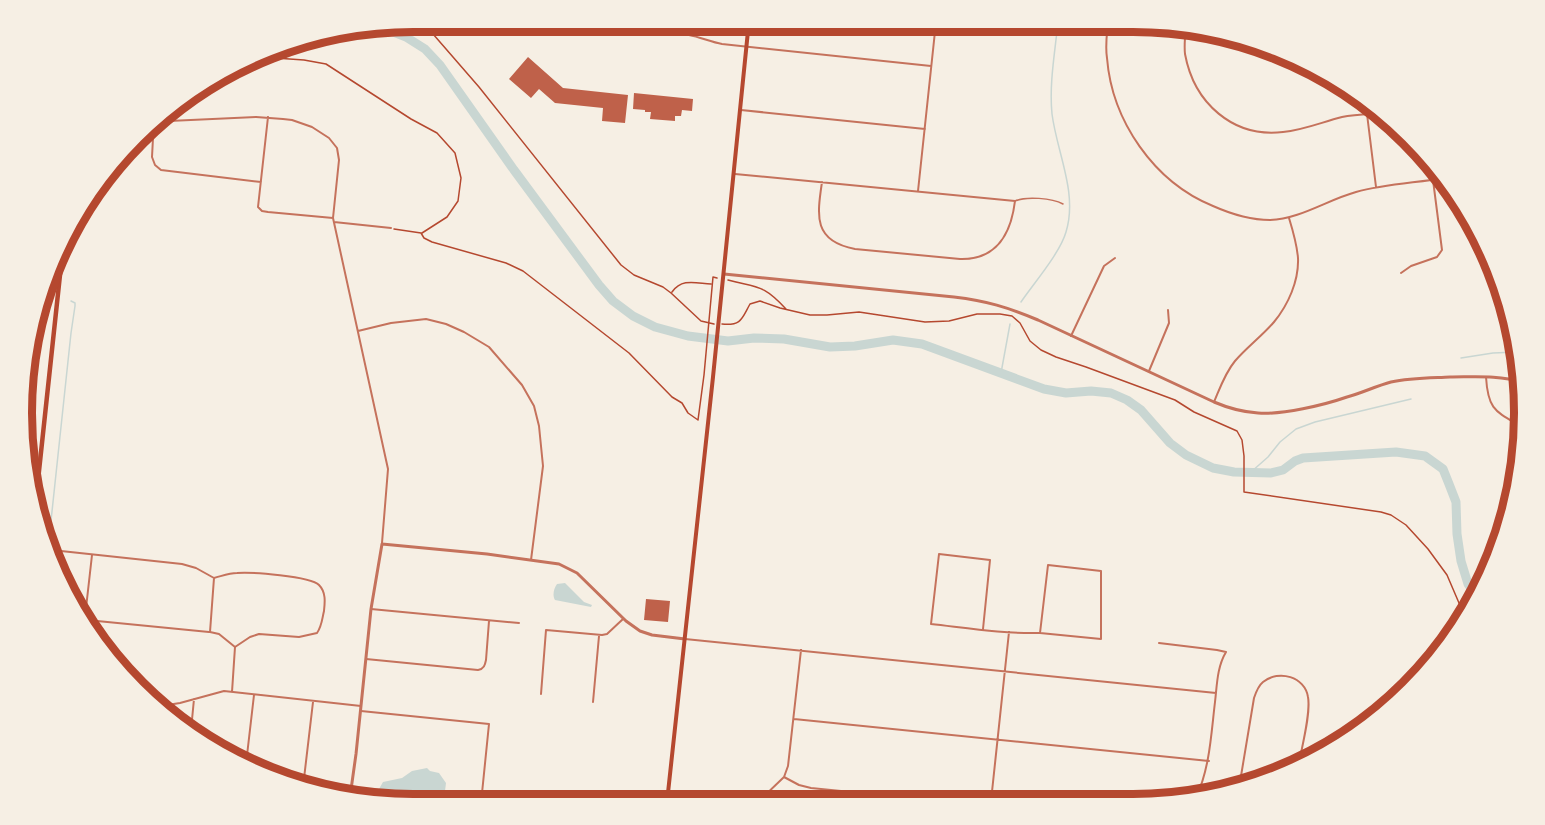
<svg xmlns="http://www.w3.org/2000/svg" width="1545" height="825" viewBox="0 0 1545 825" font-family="'Titillium Web',sans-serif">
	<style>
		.water { fill: #c9d6d2 }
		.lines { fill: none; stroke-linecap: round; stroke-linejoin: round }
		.stream { stroke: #c9d6d2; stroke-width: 1.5 }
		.river { stroke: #c9d6d2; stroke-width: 9 }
		.building { fill: #bf614a }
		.path { stroke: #b5482f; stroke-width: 1.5 }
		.service { stroke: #c5725c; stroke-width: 1.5 }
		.minor { stroke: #c5725c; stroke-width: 2 }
		.tertiary { stroke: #c5725c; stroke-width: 3 }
		.secondary { stroke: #b5482f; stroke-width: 4 }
		.motorway { stroke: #b5482f; stroke-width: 4.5 }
		.rim { fill: none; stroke: #b5482f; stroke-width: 8 }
	</style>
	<rect width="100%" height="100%" fill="#f6efe4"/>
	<path class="water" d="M565,583L584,602L592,605L591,607L555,600C552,595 554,588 557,584Z
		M427,768L430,771L439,773L446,783L445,791L434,803H407L383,797L379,789L383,782L402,778L412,771Z"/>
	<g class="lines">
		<path class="stream" d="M1021,302C1034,283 1060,253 1066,232C1078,193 1057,153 1052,114C1049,84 1055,52 1058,22
			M1461,358L1493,353L1517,352
			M1001,373L1010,324
			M1251,472L1268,457L1280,442L1296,429L1315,422L1411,399
			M48,549L71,333L75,306V303L71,301"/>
		<path class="river" d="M375,27L386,29L406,37L425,49L440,65L514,170L599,285L613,301L633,316L655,327L688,336L728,341L754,338L784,339L830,347L855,346L893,340L922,344L1044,389L1066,393L1091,391L1111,393L1127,400L1141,410L1170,443L1186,455L1213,468L1234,472L1271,473L1283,470L1295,461L1303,458L1396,452L1425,456L1443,469L1449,484L1456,502L1457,534L1461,561L1468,584L1477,596"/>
	</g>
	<path class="building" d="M528,57L563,88L628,95L625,123L602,121L603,108L555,103L539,89L531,98L509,79Z
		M634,93L693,99L692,111L682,110L681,116H675V121L650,119L651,112H645V110L633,109Z
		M646,599L670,601L668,622L644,620Z"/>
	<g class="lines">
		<path class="path" d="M414,21L433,34L479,87L621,265L634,275L663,287L671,293L701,321L714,324
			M251,61L275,58L304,60L326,64L411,119L437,133L455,153L461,178L458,201L447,217L422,233
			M394,229L421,233L424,238L432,242L506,263L523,271L629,353L672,397L682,403L688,413L698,420L704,375L713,277L717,278
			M728,280C758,288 763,284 786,309
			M672,292C682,278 695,283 711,284
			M722,324C742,326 742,318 750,304L760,301L780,308L810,315H827L859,312L925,322L949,321L977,314H1000L1012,316L1020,323L1030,341L1041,350L1056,357L1086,367L1175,400L1194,412L1237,431L1242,440L1244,456V492L1381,512L1391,515L1406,525L1428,549L1447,575L1465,617"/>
		<path class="service" d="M1015,201C1026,196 1052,198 1063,204"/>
		<path class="minor" d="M654,21C663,33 676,32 689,35C700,37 711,42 722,44L931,66
			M1108,22C1107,34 1105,46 1107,58C1112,121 1154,182 1213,206C1231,214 1249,220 1270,220C1300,219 1327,200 1356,192C1385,184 1415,183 1445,178
			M1186,26C1185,36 1184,45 1185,54C1194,103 1233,138 1283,132C1304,130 1322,122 1342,117C1355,114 1370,114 1383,113
			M741,110L925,129
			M1367,114L1376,187
			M268,117L258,207L262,211L268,212L333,218
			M735,174L1015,201C1011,234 997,260 960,259L855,249C813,241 817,216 822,182
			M261,182L161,170L155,165L152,157L153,138L158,126L164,122L169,121L256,117L283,119L292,120L312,127L329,138L337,148L339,160L333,218L388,469L382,543
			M918,191L936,22
			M334,222L391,228
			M1401,273L1411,266L1437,257L1442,250L1433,180
			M358,331L391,323L426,319L446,324L464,332L489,347L522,385L534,406L539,426L543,466L531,560
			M1071,336L1104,266L1115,258
			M1149,371L1169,323L1168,310
			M1486,377C1488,410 1495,411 1522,427
			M1214,402C1220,388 1225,373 1235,361C1247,347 1262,336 1274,322C1288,305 1299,281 1298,258C1297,245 1293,231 1289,218
			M61,551L182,564L196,568L214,578C222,576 229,573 237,573C251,572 310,576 319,585C326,592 325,602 324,611C322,619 322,626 317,633L299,637L259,634L250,637L235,647
			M1048,565L1101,571V639L1040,633Z
			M214,578L210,632L219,634L235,647L232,692
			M371,609L519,623
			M85,617L92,555
			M87,620L209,632
			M983,629L990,560L939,554L931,624C967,628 1004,634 1040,633
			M685,639L1216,693
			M1159,643L1217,650L1226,652C1217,667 1217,685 1215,702C1211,735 1210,767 1196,798
			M366,659L478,670C484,669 485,665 486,660L489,621
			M541,694L546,630L602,635L607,634L623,619
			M593,702L599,636
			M161,706L180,703L224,691L361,706
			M361,711L489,724L481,803
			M794,719L1209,761
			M1361,728C1364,714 1374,708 1387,705
			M191,730L194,699
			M246,764L254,695
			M784,777L799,785L811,788L941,801
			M1202,785L1221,792
			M303,787L313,702
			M1239,788L1254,698C1256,692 1258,686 1263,682C1279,669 1305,677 1308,697C1311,713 1302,746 1299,763
			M991,801L1009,632
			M758,802L784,777L788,766L801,650"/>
		<path class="tertiary" d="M724,274L954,297C987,301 1007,307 1038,320L1214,402C1228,408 1242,412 1258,413C1282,415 1324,405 1347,397C1362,393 1376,386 1391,382C1410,378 1431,378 1450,377C1475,377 1499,375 1522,382
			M350,797L356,754L371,609L382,544L487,554L559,564L577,573L626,621L640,631L652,635L685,639"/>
		<path class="secondary" d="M667,802L713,377L749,21"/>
		<path class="motorway" d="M36,499L63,247"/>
	</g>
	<path d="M0 0H1545V825H0ZM413 32H1133A381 381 0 0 1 1514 413V413A381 381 0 0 1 1133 794H413A381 381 0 0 1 32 413V413A381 381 0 0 1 413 32Z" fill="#f6efe4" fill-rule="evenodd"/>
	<path class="rim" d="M413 32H1133A381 381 0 0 1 1514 413V413A381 381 0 0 1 1133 794H413A381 381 0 0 1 32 413V413A381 381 0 0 1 413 32Z"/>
</svg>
